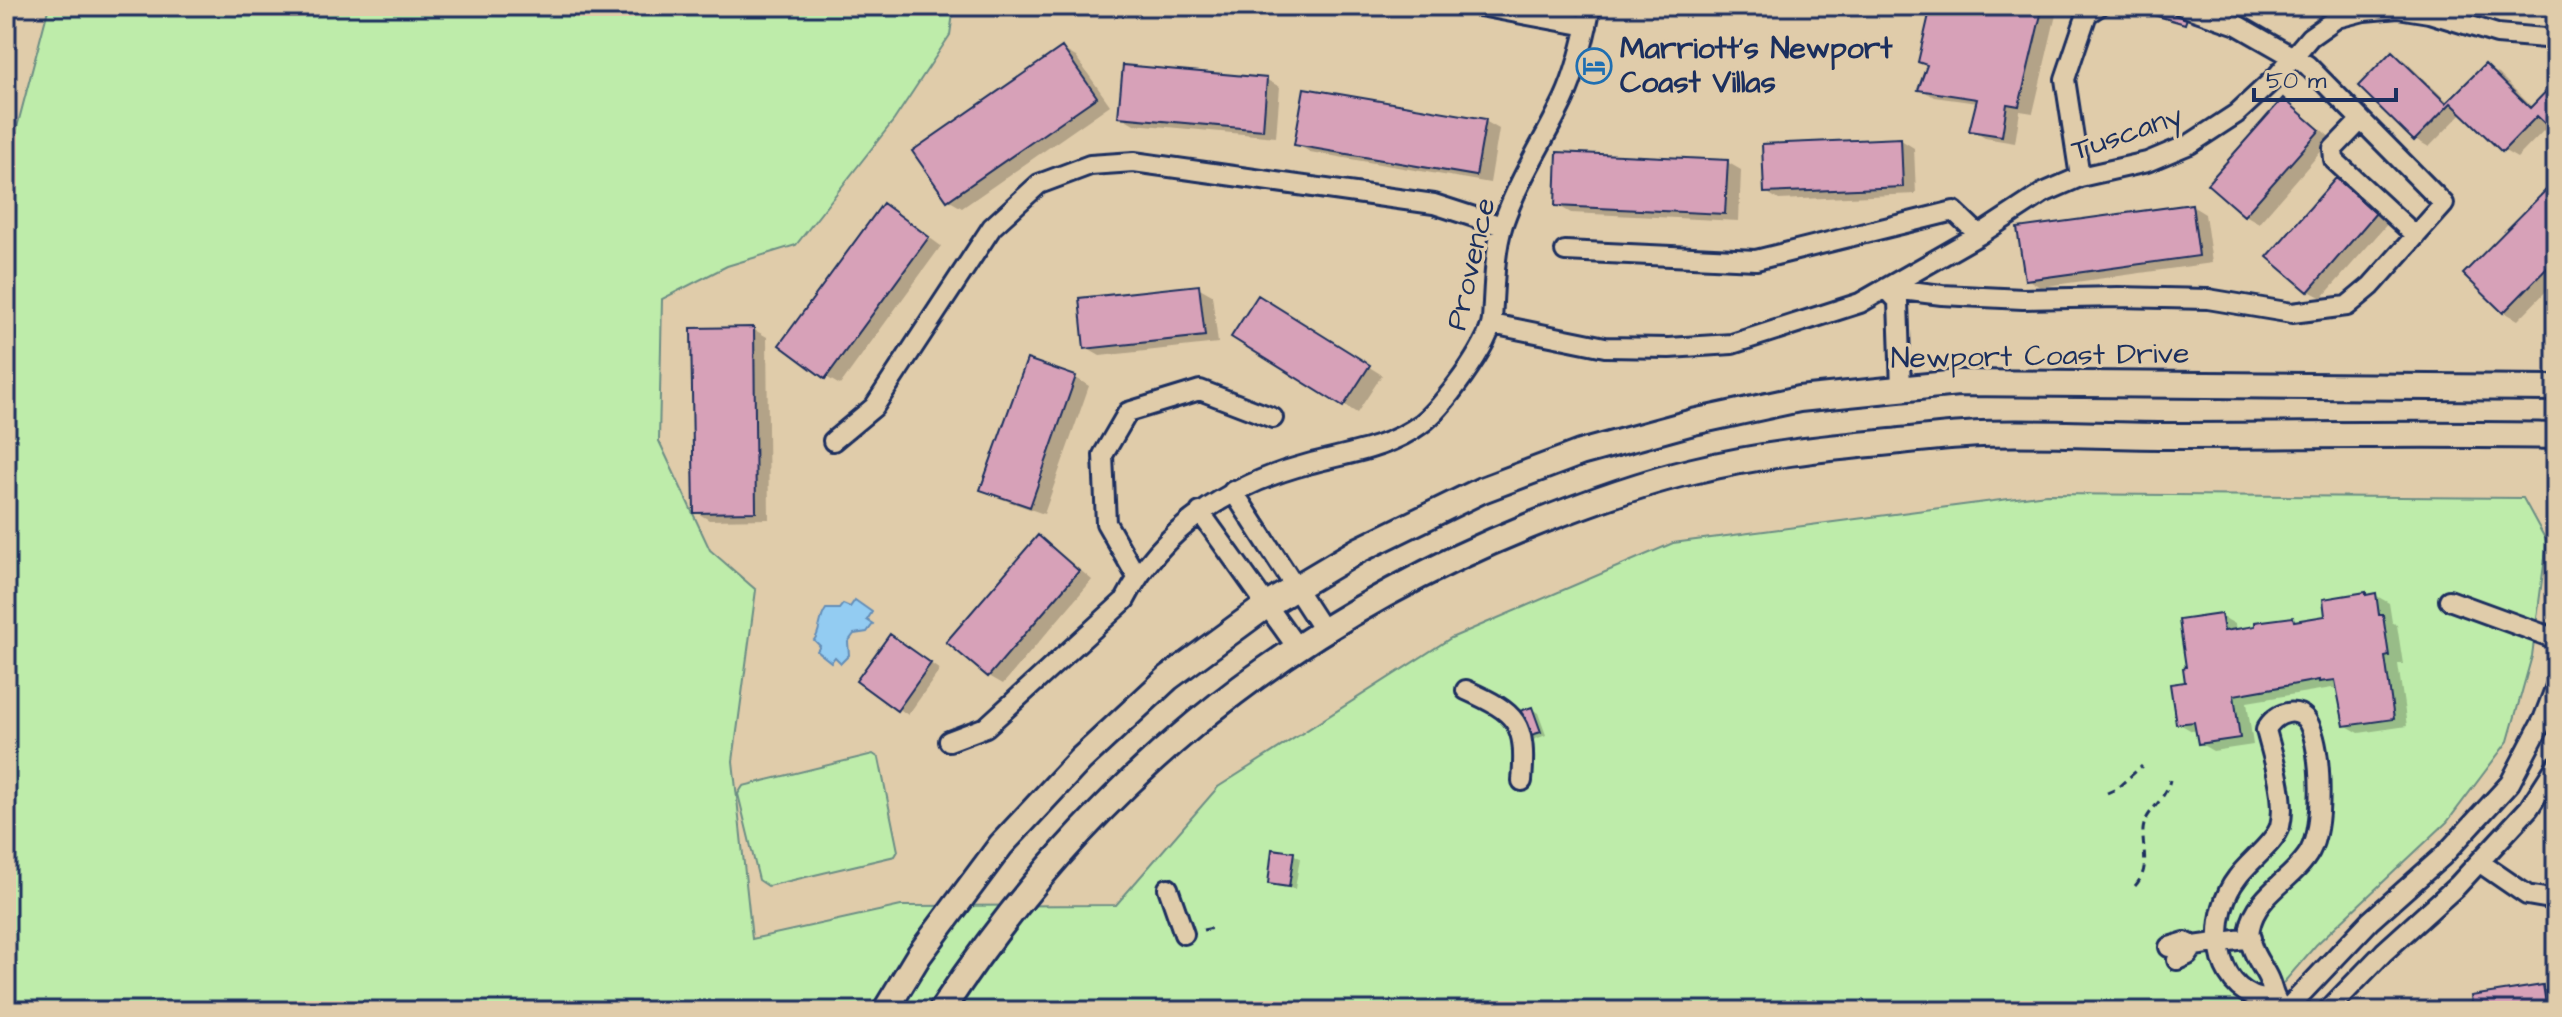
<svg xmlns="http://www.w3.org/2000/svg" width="2562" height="1017" viewBox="0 0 2562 1017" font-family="'Architects Daughter',sans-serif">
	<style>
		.green { fill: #beecaa; stroke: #6c8e84; stroke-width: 2 }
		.water { fill: #93ccf2; stroke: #638db7; stroke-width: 2 }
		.shadow { fill: #0003 }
		.building { fill: #d7a1b8; stroke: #1b2f5e; stroke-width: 2 }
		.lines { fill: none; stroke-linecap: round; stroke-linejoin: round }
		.minor-casing { stroke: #1b2f5e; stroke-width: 24 }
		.major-casing { stroke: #1b2f5e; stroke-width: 30 }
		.path { stroke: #1b2f5e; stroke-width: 3; stroke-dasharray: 8 6; stroke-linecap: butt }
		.minor { stroke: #e0ccaa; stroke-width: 18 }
		.major { stroke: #e0ccaa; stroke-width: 24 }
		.labels { text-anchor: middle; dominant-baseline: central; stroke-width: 7; stroke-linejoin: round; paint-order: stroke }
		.poi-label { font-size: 30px; font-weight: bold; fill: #1b2f5e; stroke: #e0ccaa; text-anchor: start }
		.street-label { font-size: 30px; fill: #1b2f5e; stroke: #e0ccaa }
	</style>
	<rect width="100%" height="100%" fill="#e0ccaa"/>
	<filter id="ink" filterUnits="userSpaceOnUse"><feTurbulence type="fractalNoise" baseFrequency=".0125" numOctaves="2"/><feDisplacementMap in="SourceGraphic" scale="16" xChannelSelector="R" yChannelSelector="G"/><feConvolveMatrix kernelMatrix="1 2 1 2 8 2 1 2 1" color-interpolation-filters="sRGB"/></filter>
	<g filter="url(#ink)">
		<path class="green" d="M49,6H954L950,35L894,120L796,245L727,266L662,299L659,441L710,550L756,590L733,761L752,939L901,906L1116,905L1218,787L1451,638L1673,543L2046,494L2523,498L2547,542L2532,656L2508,741L2447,822L2316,945L2259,1011H6V169Z
			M873,754L879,758L898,851L895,856L768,886L759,880L738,794L743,786Z"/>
		<path class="water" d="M855,600L872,612L867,620L873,624L867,632L854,634L848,642L849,655L841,663L835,657L831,662L817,651L820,646L814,640C821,632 818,620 826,609H839L843,604L850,607Z"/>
		<path class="shadow" d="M1933,6H2058L2033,113L2020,111L2015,143L1985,138L1971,130L1978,103L1934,97L1921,89L1929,66Z
			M2264,6H2308L2295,12L2294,17L2277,13Z
			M1062,49L1076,57L1110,105L962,208L948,200Z
			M2393,54L2406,62L2449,103L2485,67L2499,74L2533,108L2556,84V132L2549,125L2517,158L2503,150L2463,112L2429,147L2415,139Z
			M1267,80L1280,87L1276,137L1134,124L1120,116Z
			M2284,101L2297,109L2332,139L2259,223L2245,215Z
			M1485,121L1499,129L1490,183L1310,152L1296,144Z
			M1901,140L1914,148L1916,194L1779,200L1766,192Z
			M1727,162L1741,170L1739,221L1571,213L1557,205Z
			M2336,181L2350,189L2389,222L2322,298L2309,291Z
			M2556,182V281L2518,320L2504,312L2466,274Z
			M2192,206L2205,214L2212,263L2040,287L2027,279Z
			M897,214L941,246L840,385L826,377Z
			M1198,287L1212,295L1218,343L1100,356L1086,348Z
			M1272,306L1382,375L1357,413L1344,405Z
			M753,329L767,337L769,519L709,520L696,512Z
			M1028,361L1076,378L1089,386L1044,514L996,497L983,489Z
			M1038,538L1052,546L1092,580L1003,684L989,676L949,642Z
			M2366,594L2375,595L2389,603L2392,622L2397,625L2403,664H2398L2407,726L2359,733L2345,725L2339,689L2332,688L2247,702L2253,745L2213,751L2199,743L2198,730L2192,731L2178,723L2188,683L2221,616L2235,624L2236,631L2293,619L2299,622L2327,618Z
			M901,642L940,670L908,715L858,680Z
			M1532,709L1538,713L1546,735L1533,740L1527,736Z
			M1293,854L1300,858L1295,889L1276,886L1270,883Z
			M2543,987L2553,993L2556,1011H2445Z"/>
		<path class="building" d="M1931,6H2043L2019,106L2007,104L2002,136L1969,131L1977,99L1918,90L1927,65L1918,62Z
			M2149,6H2191L2185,24L2147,13Z
			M1062,47L1097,97L947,201L912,151Z
			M2392,51L2446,103L2485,64L2530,108L2556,81V134L2537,116L2502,152L2451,103L2414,141L2358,86Z
			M1123,65L1267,78L1263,130L1118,117Z
			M1304,88L1486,119L1476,176L1294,145Z
			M2283,98L2320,130L2244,216L2207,184Z
			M1901,138L1903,187L1764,193L1762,144Z
			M1557,152L1728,160L1725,214L1555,206Z
			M2336,178L2376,213L2308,292L2267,257Z
			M2556,180V259L2503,313L2463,274Z
			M883,203L929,237L825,379L779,345Z
			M2192,204L2199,256L2025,280L2017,228Z
			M1199,285L1205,336L1084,349L1079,298Z
			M1258,295L1370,365L1343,407L1231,337Z
			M754,327L756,512L694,513L691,328Z
			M1027,359L1076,376L1030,507L980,490Z
			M1038,535L1079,571L988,677L946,642Z
			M2366,592V595L2376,593L2379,615H2383L2389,656L2385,657L2394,719L2344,726L2335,680L2319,682V680L2234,695L2240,738L2198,744L2194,722L2176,724L2170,684L2185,682L2183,668L2186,667L2179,620L2221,614L2224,631L2255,626V622L2293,617L2294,621L2325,616L2323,599Z
			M890,634L931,663L897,711L856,681Z
			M1532,707L1541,732L1525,737L1517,712Z
			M1272,849L1294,852L1289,887L1268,884Z
			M2543,985L2546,1003L2551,1002L2552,1011H2443V1007L2472,1003L2471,996Z"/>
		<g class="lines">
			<defs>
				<path id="minor" d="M1480,6L1587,26
					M2361,120L2333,149L2334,160L2416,236
					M2080,177L2065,79L2087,14L2099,6
					M1565,251L1756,260L1954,211L1979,235
					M1886,288L1942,295L2023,299L2118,297L2208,299L2292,313L2347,306L2371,286L2444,204L2307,65L2237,25L2182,6
					M1886,288L1898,301L1901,389
					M1492,324L1605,347L1669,348L1732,344L1860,303L1979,235L2043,193L2080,177L2147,162L2190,144L2236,114L2277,76L2310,37L2337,18L2364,11L2398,8L2429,13L2497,34L2556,39
					M833,441L874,407L992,227L1039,184L1090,165L1134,162L1434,204L1502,226
					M1233,491L1323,630
					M1200,512L1296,646
					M1137,577L1106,523L1103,455L1128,412L1200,390L1273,418
					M2449,600L2556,639
					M1466,690C1517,713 1527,722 1522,781
					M949,741L986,727L1125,600C1162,528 1231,484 1308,464C1348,453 1387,449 1421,424C1441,410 1490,344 1492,320C1494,291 1494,252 1503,224C1518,180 1544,141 1564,99C1577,71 1585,36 1591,6
					M2479,862L2527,895L2556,900
					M1168,888L1184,934
					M2169,947L2185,942L2194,946L2251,938
					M2177,960L2188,955L2194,946
					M2277,1002C2270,1000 2260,999 2253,996C2209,977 2212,910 2237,878C2247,863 2276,842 2280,826C2287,800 2273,757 2266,730C2274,713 2299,704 2309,724C2322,750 2324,825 2310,851C2295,879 2256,894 2250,928C2249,933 2250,943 2252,947C2255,958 2264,968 2269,980C2272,987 2273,996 2278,1003C2280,1006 2284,1008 2287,1011
					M2285,1011L2370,921L2443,856L2510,783L2543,720L2556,686
					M2327,1011L2384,952L2457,886L2529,808L2556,766"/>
				<path id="major" d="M885,1011L919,955L1001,845L1080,760L1168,678L1267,605L1359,550L1482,490L1580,453L1693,422L1799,399L1958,383L2556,388
					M941,1011C1087,787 1281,627 1529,526C1581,505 1637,484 1693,471C1757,455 1825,448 1891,442C1921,439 1951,435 1982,434C2045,432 2109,436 2173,436C2301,436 2428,433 2556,436"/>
			</defs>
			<use href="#minor" class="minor-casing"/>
			<use href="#major" class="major-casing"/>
			<path class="path" d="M2107,793L2116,789L2142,766
				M2135,886C2151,868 2142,851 2143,830C2145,810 2164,804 2170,780
				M1203,930L1213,928"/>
			<use href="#minor" class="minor"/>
			<use href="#major" class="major"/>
		</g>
	</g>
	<defs>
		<symbol id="hotel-ring" viewBox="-11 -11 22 22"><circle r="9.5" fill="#e0ccaa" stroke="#1f6fb2" stroke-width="1.5"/><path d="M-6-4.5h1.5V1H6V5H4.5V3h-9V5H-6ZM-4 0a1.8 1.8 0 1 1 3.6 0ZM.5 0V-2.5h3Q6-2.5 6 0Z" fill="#1f6fb2"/></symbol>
	</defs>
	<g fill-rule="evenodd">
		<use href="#hotel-ring" x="1574" y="46" width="40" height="40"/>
	</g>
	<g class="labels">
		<g class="poi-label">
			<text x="1620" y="49">Marriott's Newport<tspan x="1620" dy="34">Coast Villas</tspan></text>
		</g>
		<g class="street-label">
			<text transform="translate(2127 133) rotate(-19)">Tuscany</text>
			<text transform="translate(1471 264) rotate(-77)">Provence</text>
			<text transform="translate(2040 356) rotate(-1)">Newport Coast Drive</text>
		</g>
	</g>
	<rect width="2562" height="1017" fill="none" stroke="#e0ccaa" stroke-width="32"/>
	<rect x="16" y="16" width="2530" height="985" fill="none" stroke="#1b2f5e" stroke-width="3" filter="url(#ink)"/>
	<path d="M2254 88v12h142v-12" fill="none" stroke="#1b2f5e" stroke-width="4"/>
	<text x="2266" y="88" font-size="24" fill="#1b2f5e" stroke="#e0ccaa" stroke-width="6" paint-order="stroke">50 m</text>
</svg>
